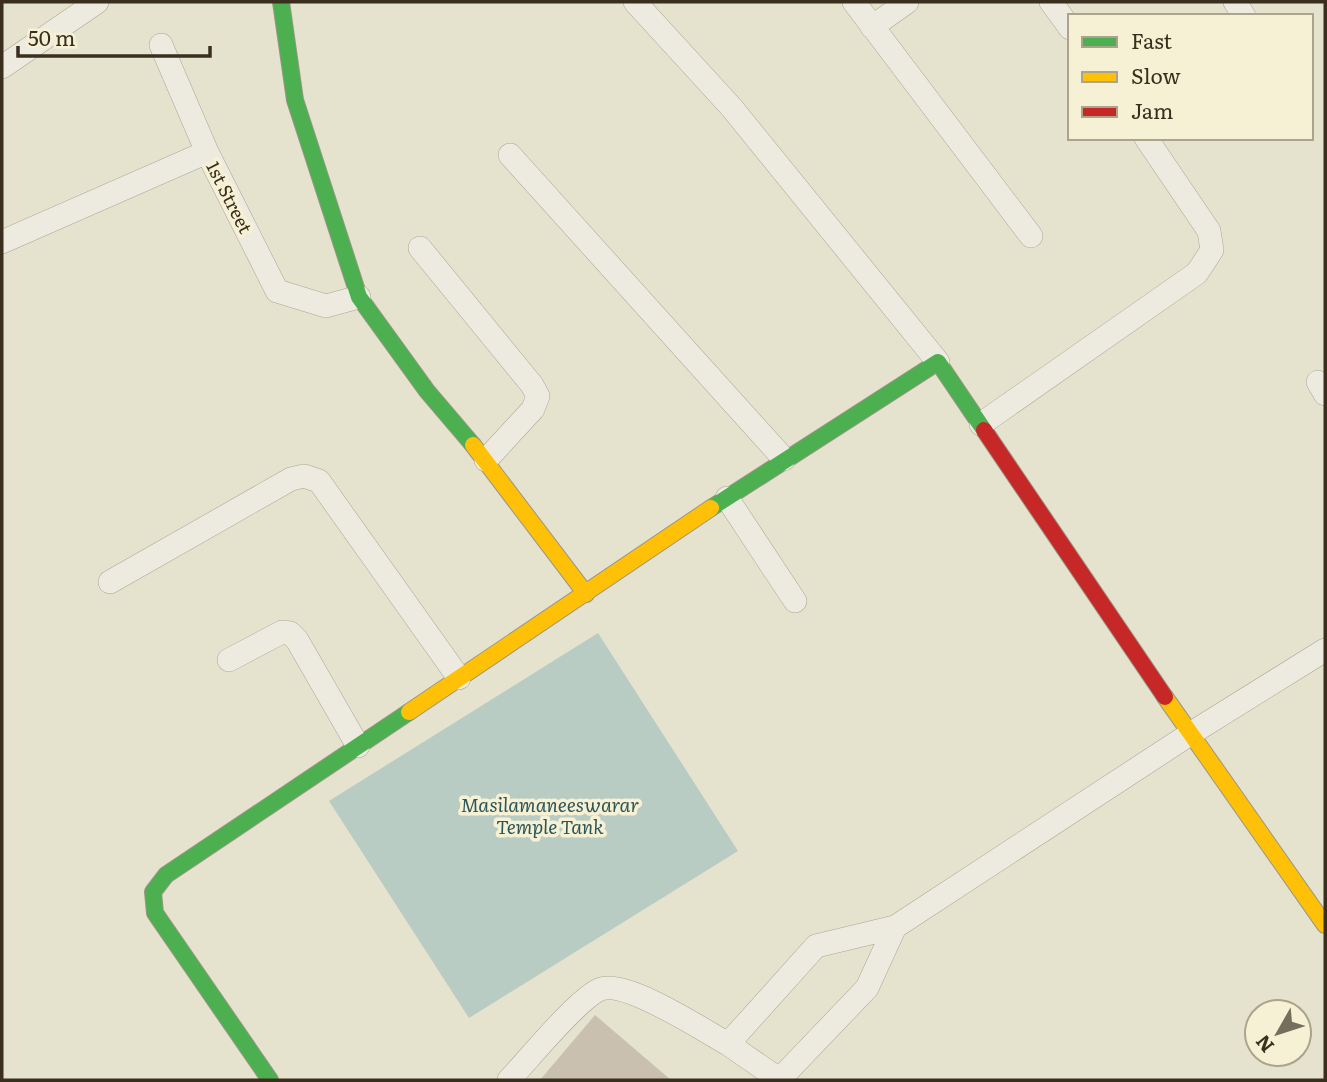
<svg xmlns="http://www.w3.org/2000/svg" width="1327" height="1082" viewBox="0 0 1327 1082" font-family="Literata,serif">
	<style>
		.water { fill: #b9ccc3 }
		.building { fill: #c9c0af }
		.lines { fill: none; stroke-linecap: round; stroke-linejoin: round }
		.street-casing { stroke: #aaa697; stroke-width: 24 }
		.fast-casing { stroke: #9a9686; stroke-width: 18 }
		.slow-casing { stroke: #9a9686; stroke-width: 18 }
		.jam-casing { stroke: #9a9686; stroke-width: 18 }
		.street { stroke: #edebe0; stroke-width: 23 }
		.fast { stroke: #4caf50; stroke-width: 16 }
		.slow { stroke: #ffc107; stroke-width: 16 }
		.jam { stroke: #c62828; stroke-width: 16 }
		.labels { text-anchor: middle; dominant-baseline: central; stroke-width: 7; stroke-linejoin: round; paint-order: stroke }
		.street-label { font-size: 18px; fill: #3a2f1e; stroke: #f6f1d4 }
		.water-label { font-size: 19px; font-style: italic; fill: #2d565a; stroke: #f6f1d4 }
	</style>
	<rect width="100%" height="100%" fill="#e5e2ce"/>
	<path class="water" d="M598,633L738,851L469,1018L329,801Z"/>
	<path class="building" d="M595,1015L671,1080H540Z"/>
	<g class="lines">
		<defs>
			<path id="street" d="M635,2L732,108L938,362
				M854,2L1031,236
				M1051,2L1070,28
				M1235,2L1244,16
				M872,27L907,2
				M161,45L207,152
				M2,67L97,2
				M510,155L784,459
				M2,242L207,152L277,291L326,306L359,297
				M420,248L532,385L538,396L533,409L486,460
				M1318,382L1325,394
				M981,424L1197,273L1212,250L1209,231L1146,138
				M727,498L795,601
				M110,582L291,479L304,476L319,481L459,678
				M229,660L282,632L290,633L297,640L358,746
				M509,1080C528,1060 579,997 601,989C627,980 703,1030 728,1044
				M779,1080L867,988L895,927
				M780,1080L728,1044L816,946L895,927L1190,734L1325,650"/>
			<path id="fast" d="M281,2L295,100L359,297L427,391L473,445
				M711,508L938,362L984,430
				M270,1080L155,913L153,892L166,875L409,712"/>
			<path id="slow" d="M473,445L586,594
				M1165,697L1325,925
				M409,712L711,508"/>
			<path id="jam" d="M984,430L1165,697"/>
		</defs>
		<use href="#street" class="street-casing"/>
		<use href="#fast" class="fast-casing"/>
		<use href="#slow" class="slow-casing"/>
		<use href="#jam" class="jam-casing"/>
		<use href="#street" class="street"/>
		<use href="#fast" class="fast"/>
		<use href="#slow" class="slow"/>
		<use href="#jam" class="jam"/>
	</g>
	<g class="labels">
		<g class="street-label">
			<text transform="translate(230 197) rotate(63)">1st Street</text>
		</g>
		<g class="water-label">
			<text x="550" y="804">Masilamaneeswarar<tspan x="550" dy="22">Temple Tank</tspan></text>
		</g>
	</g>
	<rect width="1327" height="1082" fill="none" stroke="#3a2f1e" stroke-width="7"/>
	<rect x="1068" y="14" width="245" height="126" fill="#f6f1d4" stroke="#aba38b" stroke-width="2"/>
	<rect x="1082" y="37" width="35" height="10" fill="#4caf50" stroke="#aba38b" stroke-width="2"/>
	<text x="1131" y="49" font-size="21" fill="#3a2f1e">Fast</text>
	<rect x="1082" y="72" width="35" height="10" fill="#ffc107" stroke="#aba38b" stroke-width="2"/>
	<text x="1131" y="84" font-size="21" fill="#3a2f1e">Slow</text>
	<rect x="1082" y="107" width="35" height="10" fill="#c62828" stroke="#aba38b" stroke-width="2"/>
	<text x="1131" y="119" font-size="21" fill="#3a2f1e">Jam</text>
	<g transform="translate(1278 1033) rotate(231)"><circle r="33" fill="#f6f1d4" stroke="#aba38b" stroke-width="2"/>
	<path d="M0-5L12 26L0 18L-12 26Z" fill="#766e5c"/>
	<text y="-10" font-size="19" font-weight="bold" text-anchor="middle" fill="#3a2f1e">N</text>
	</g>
	<path d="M18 46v10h192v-10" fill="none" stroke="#3a2f1e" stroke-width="3.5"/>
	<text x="28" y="46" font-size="21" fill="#3a2f1e" stroke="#f6f1d4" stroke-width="5" paint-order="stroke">50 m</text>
</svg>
